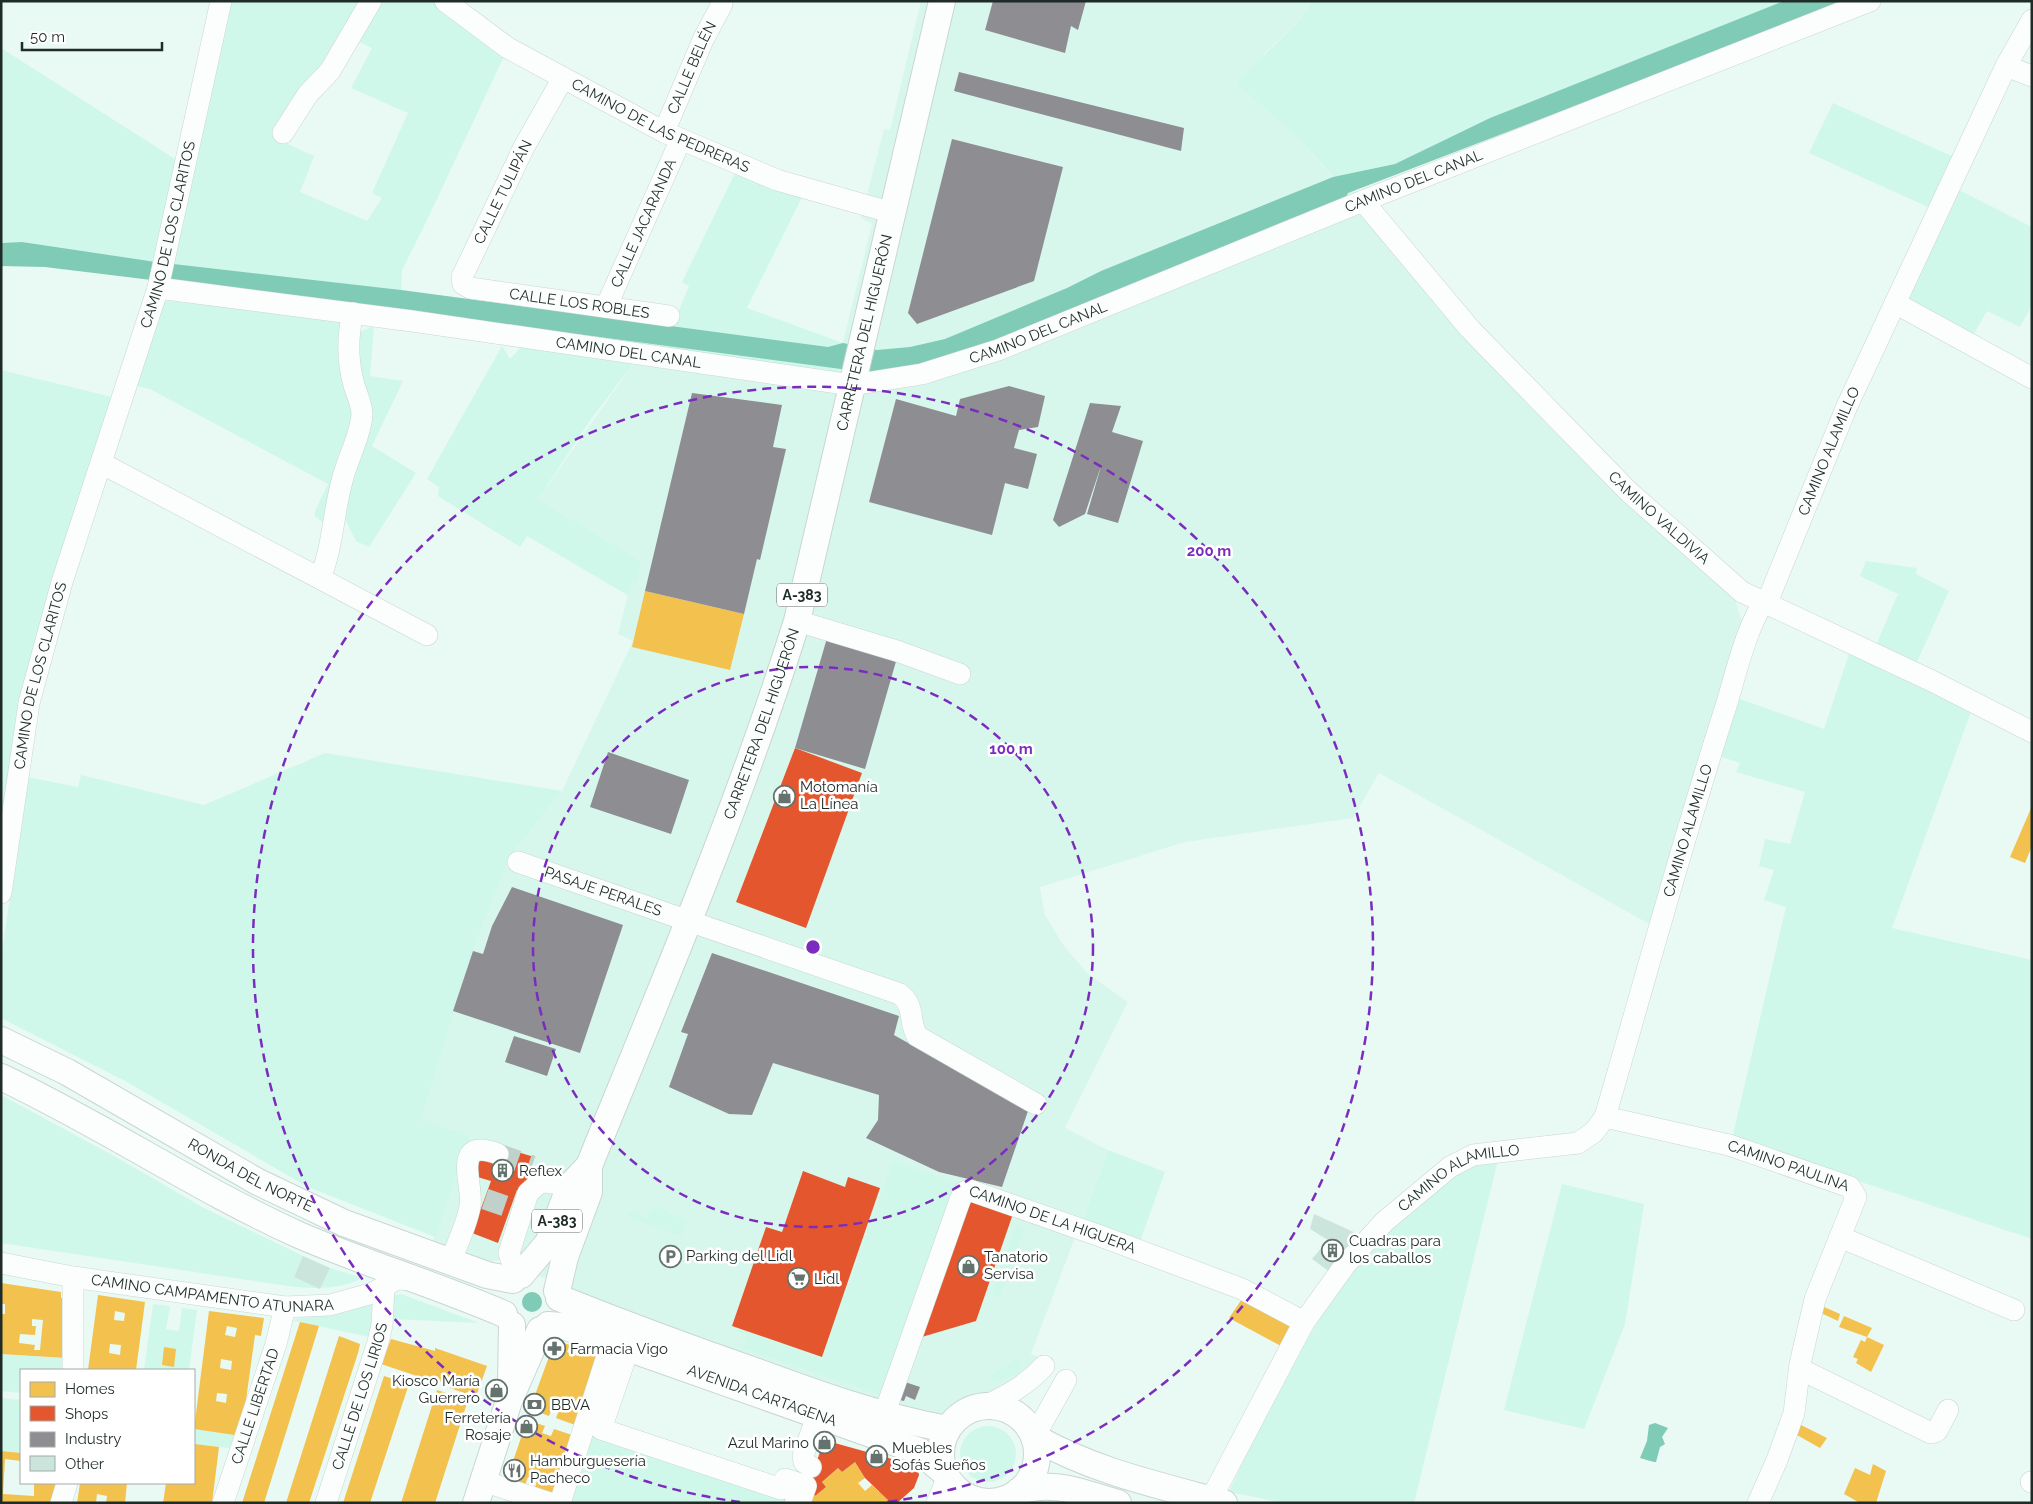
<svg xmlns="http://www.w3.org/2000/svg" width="2033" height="1504" viewBox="0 0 2033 1504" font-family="Raleway,sans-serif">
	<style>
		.built { fill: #d8f7ec }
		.green { fill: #cff8ea }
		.water { fill: #7fcbb5 }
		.homes { fill: #f2c14e; fill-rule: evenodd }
		.shops { fill: #e4572e }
		.industry { fill: #8d8d92 }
		.building { fill: #cbe5dd }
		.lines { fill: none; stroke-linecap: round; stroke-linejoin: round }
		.minor-tunnel { stroke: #c0d0ca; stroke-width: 21; stroke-dasharray: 21 11; stroke-linecap: butt }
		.minor-casing { stroke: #c9d6d1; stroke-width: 22 }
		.major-casing { stroke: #c9d6d1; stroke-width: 28 }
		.minor { stroke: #fcfefd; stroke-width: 21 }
		.major { stroke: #fcfefd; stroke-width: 26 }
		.ring { fill: none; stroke: #7b2cbf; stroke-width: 2.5; stroke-dasharray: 9 6 }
		.labels { text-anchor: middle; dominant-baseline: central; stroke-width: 5; stroke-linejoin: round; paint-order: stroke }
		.shield { fill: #fff; stroke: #626b68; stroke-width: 1 }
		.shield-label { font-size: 14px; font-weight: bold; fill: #1e2b27 }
		.street-label { font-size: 15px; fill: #1e2b27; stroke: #fff }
		.poi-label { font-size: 15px; fill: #1e2b27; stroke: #fff; text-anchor: start }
		.centre { fill: #7b2cbf; stroke: #fff; stroke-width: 2.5 }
		.ring-label { font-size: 15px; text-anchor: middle; font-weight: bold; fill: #7b2cbf; stroke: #fff; stroke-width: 5; stroke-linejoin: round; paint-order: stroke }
	</style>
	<rect width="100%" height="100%" fill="#e9f9f3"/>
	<path class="built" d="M921,1H1312L1300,20L1264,54L1300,139L1332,177L1347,174L1363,210L1734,597L1742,621L1653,926L1379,773L1353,818L1185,842L1040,887L1045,915L1064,946L1088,974L1128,1002L1065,1128L1108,1150L1031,1354L1047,1361L985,1406L970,1409L957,1417L947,1429L553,1284L546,1278L530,1274L502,1260L488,1262L431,1245L471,1137L421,1120L473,951L509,858L562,791L633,641L618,634L631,583L641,561L538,499L635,361L637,346L821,369L835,375L872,224L861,218L884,129L890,130Z"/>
	<path class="green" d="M226,1H365L279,140L314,156L300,192L367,221L382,198L372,193L408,113L351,88L372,48L358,41L383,1H432L506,52L427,220L402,270L401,290L672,327L689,286L682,282L737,169L804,193L747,308L843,343L838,361L839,375L821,369L163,283Z
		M1312,1H1784L1490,118L1395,164L1333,177L1300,139L1236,83L1300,20Z
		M1,48L175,159L156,262L22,242L1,243Z
		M1833,103L1954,157L1930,208L1809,153Z
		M1957,189L2030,226L2032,224V305L2020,327L1987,311L1971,339L1905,301Z
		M166,301L323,316L337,320L343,327L357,405L326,525L315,516V511L328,484L150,389L137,386L155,310Z
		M374,326L370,376L403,381L372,446L416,473L369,547L356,541L346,521L347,481L358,383L359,332Z
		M502,346L510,359L522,346L635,361L589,422L538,499L641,561L637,582L631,583L629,596L527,536L520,547L438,496L439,487L427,479Z
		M1,370L116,398L1,831Z
		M1866,561L1917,568L1916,574L1949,591L1916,664L1876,645L1898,594L1860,576Z
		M1851,648L1973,706L1892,928L2032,960V1239L1732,1139L1786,907L1764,900L1774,870L1759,866L1765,839L1790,844L1805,792L1736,772L1740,763L1719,756L1740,699L1824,729Z
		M325,753L562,791L509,858L473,951L421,1120L471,1136L435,1237L308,1187L127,1082L1,1018V960L27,777L78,787L81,775L204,805Z
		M1,1095L114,1156L204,1208L303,1256L294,1277L320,1289L330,1268L363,1278C337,1290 316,1289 288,1286L1,1243Z
		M1108,1150L1165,1172L1140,1241L1082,1220Z
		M1498,1160L1414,1503H1284L1229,1492L1279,1384L1352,1268L1401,1219L1461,1172L1476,1164Z
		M893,1161L958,1184L883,1396L742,1348L747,1335L737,1332L738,1329L822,1359Z
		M1562,1184L1644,1204L1625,1324L1584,1429L1504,1410Z
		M655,1205L687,1221L681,1236L628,1217L630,1211L647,1218Z
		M1017,1224L1024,1229L999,1299L992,1293Z
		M401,1294L479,1323L394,1319L389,1313L393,1295Z
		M153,1304L170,1306L166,1329L179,1331L182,1308L197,1310L189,1370H144Z
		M374,1304L369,1337L291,1320Z
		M1,1354L66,1358V1370H21V1393L1,1391Z
		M1016,1357L1022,1366L1016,1374L994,1382L990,1376L1008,1365Z
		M1,1398L21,1400V1453L1,1451Z
		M591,1405L601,1429L806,1486L795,1503H560Z
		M960 1454a28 28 0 1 1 56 0a28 28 0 1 1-56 0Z
		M194,1429L241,1436L236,1449L195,1444Z"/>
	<path class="water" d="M1784,1H1848L1348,193L1345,199L934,367L871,373L388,309L45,267L1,266V243L22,242L156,262L401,290L828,347L843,343L877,350L910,347L945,339L1067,288L1101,271L1333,177L1395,164L1490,118Z
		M522 1302a10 10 0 1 1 20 0a10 10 0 1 1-20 0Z
		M1655,1423L1668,1428L1662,1437L1665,1444L1660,1447L1656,1462H1654L1640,1458L1647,1441L1649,1425Z"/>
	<path class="homes" d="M645,591L744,614L730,670L632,647Z
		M2032,806V846L2025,863L2010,857Z
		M1,1283L61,1292V1298L66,1299V1358L1,1354V1314H5V1304H1ZM32,1319L43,1320L40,1350H34L35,1345L19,1343L20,1334L35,1335L36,1326H32Z
		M98,1295L145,1302L136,1370H88ZM115,1311L125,1313L124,1321L114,1320ZM110,1344L121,1345L120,1355L109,1353Z
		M1242,1299L1291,1325L1281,1346L1229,1318Z
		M1824,1307L1840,1314L1838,1321L1821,1313Z
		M209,1311L264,1318L261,1336L255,1335L241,1436L194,1429ZM227,1326L237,1328L235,1337L225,1335ZM221,1359L232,1361L231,1370L220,1368ZM217,1393L227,1394L226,1403L216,1401Z
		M1844,1316L1872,1328L1867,1337L1839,1327Z
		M300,1322L319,1326L264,1503H242Z
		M339,1336L360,1344L358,1353L309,1503H286Z
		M1867,1337L1884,1345L1871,1372L1856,1363L1858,1359L1853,1357L1861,1340L1865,1342Z
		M391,1339L435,1351V1348L487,1366L477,1394L469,1390L467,1394L450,1388L451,1385L436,1380L435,1382L381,1364Z
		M555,1340L570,1345L567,1352L578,1356L581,1347L604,1355L578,1426L556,1418L560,1408L553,1406L549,1416L530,1409Z
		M164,1347L176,1349L174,1367L162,1365Z
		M384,1376L409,1384L402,1405L370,1503H343Z
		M437,1390L468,1400L435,1503H401Z
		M527,1420L545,1426L542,1433L551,1436L554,1429L575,1436L555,1495L535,1488L537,1480L528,1477L525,1485L507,1479Z
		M1799,1424L1827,1438L1820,1448L1797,1435Z
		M195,1444L219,1447L212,1503H163L166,1483L195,1484Z
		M1,1451L21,1453V1461L5,1459L3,1494L34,1496V1483H59L53,1503H1Z
		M855,1462L865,1478L858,1483L865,1491L872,1485L879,1492L880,1491L888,1500L885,1503H798L811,1491L815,1496L826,1487L822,1482L838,1468L842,1472Z
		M1873,1464L1886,1471L1876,1503H1860L1844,1494L1855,1468L1870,1475Z
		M80,1483H127L125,1503H106L107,1496L97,1494L96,1503H77Z"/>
	<path class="shops" d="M795,748L862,773L806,928L736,902Z
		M501,1147L534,1157L524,1192L517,1190L498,1243L472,1233L491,1181L474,1176L482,1155Z
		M803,1171L845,1187L848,1177L880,1188L822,1357L732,1326L766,1227L782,1232Z
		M971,1196L1014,1211L976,1321L915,1339Z
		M824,1440L917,1466L919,1475L914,1488L897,1503H885L888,1500L865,1478L855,1462L842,1472L838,1468L822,1482L826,1487L815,1496L811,1491L805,1496Z"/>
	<path class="industry" d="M993,1H1086L1078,30L1071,26L1065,53L985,30Z
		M959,72L1184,128L1181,151L954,91Z
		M952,139L1063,167L1034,281L917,324L908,313Z
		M1009,386L1045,396L1038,427L1019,430L1014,448L1037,454L1028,489L1005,483L992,535L869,502L896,399L956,416L960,399Z
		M692,393L782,405L773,447L786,449L760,560L757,559L744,614L645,591Z
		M1090,403L1121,406L1112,432L1143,441L1118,523L1087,514L1102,463L1085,514L1059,527L1053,520Z
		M827,638L897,658L865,769L795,748Z
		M608,752L689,780L671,834L590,807Z
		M512,887L623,925L580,1053L453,1011L473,951L483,954L492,926Z
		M712,953L899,1016L894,1035L1028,1111L1002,1187L939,1172L866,1138L878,1120L879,1095L773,1063L752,1115L729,1114L669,1087L688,1034L681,1032Z
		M514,1036L556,1049L547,1076L505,1062Z
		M905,1382L920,1387L915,1400L906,1396L904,1401L899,1400Z"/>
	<path class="building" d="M1314,1214L1358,1234L1330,1272L1312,1259L1328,1240L1310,1229Z
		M303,1256L330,1268L320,1289L294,1277Z"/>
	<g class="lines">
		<path class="minor-tunnel" d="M498,1154L532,1166
			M485,1199L511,1208"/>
		<defs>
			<g id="minor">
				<path id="s1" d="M445,1L508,48L664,132L777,180L893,213"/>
				<path d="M2006,66L2032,76"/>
				<path id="s2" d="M563,78L524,147L462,277L463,284L470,288L669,316"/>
				<path id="s3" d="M664,132L703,40L722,4"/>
				<path d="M283,133L308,94L330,71L371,1"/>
				<path id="s4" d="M1363,201L1470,329L1628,491L1742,592L1930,680L2032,732"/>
				<path id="s5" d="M158,288L412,321L852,385L922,374L998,350L1363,201L1870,1"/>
				<path d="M1895,303L2032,378"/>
				<path id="s6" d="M606,307L681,139"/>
				<path d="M101,463L427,635"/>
				<path d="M320,578C333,547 333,514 342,481C347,459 360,438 362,415C362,404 357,395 354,385C347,360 347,338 353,313"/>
				<path d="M797,621L897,651L960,674"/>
				<path id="s7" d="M518,862L900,994C916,1008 908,1020 917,1036L1036,1104"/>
				<path id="s8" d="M1,893L29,703L62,582L158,288L221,1"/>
				<path id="s9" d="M1605,1117L1729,1145L1850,1187L1856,1197L1815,1299L1800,1364L1794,1413L1777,1460L1758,1503"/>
				<path d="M1840,1237L2014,1310"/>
				<path d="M450,1262C457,1244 467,1225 470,1206C474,1185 450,1136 498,1154"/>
				<path id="s10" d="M1,1263L73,1277L285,1307L330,1305L373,1293L397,1279L417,1280"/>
				<path d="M73,1277V1370"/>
				<path d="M517,1277L509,1253L528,1193L538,1184L545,1182L570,1186"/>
				<path d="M1800,1369L1931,1433L1937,1431L1948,1410"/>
				<path d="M985,1406C1008,1395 1027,1385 1044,1366"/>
				<path id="s11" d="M884,1415L960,1200L964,1192L969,1190L1103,1237L1242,1289L1304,1322"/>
				<path d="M1034,1437L1066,1380"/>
				<path d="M811,1467L804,1462L803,1456L817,1416"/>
				<path d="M483,1481L550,1503"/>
				<path d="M2031,1482H2032"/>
				<path id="s12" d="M1211,1499L1304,1322L1345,1265L1384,1222L1450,1167L1473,1155L1578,1143L1594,1132L1605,1117C1645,980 1682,842 1726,706C1735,677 1749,615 1770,595L1847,406L2006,66L2032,20"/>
				<path d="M61,1503L67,1483"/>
				<path id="s13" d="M223,1503L276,1344L285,1307"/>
				<path id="s14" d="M326,1503L378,1342L382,1325L384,1287"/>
				<path d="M560,1503L607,1356L624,1362L601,1429L781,1489L785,1479L806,1486L802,1497L795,1503"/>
				<path d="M937,1503L947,1479"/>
				<path d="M946,1503L965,1496"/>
			</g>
			<g id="major">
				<path id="s15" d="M1,1040L67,1072L258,1182L344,1223L487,1275L513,1280"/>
				<path d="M1,1077C103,1125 197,1189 299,1235C366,1264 437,1285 504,1314"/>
				<path d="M521,1275L548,1243L570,1186L589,1166"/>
				<path id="s16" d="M557,1291L565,1257L589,1192V1166C662,986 739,807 797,621L942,1"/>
				<path d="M559,1298C624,1324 689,1348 755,1371C818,1394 881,1417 947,1429"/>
				<path id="s17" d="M548,1325L563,1326L585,1333L919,1451L943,1471"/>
				<path d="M511,1384L512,1325"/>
				<circle cx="989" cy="1454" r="48"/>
				<path d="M1034,1437C1093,1471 1158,1485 1224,1503"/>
				<path d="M1019,1491C1056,1480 1082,1493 1118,1503"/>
				<path d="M476,1503L509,1401L540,1330"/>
			</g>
		</defs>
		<use href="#minor" class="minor-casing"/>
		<use href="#major" class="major-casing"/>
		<use href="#minor" class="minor"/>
		<use href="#major" class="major"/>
	</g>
	<g class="ring">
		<circle cx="813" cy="947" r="280"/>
		<path d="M740 1502A560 560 0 1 1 886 1502"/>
	</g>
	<defs>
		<symbol id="shop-ring" viewBox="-11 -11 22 22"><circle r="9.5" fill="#fff" stroke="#65736e" stroke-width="1.5"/><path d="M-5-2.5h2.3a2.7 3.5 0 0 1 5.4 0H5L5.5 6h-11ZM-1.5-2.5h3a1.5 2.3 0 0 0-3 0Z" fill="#65736e"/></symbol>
		<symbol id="building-ring" viewBox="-11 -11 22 22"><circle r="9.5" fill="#fff" stroke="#65736e" stroke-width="1.5"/><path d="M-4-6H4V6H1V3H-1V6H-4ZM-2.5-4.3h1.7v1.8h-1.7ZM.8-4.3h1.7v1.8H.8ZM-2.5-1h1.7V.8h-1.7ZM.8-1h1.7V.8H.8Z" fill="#65736e"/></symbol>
		<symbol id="parking-ring" viewBox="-11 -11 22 22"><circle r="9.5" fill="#fff" stroke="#65736e" stroke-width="1.5"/><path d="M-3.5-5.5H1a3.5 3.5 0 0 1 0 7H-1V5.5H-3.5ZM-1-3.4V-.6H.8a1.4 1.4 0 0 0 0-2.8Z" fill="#65736e"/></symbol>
		<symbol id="supermarket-ring" viewBox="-11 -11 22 22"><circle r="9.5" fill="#fff" stroke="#65736e" stroke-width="1.5"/><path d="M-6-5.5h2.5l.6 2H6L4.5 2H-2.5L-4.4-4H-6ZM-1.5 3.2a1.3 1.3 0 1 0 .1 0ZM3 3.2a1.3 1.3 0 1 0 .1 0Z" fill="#65736e"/></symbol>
		<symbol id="pharmacy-ring" viewBox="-11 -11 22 22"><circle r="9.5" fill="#fff" stroke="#65736e" stroke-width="1.5"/><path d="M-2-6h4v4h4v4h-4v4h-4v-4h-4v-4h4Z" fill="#65736e"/></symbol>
		<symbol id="bank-ring" viewBox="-11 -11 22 22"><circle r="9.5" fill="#fff" stroke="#65736e" stroke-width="1.5"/><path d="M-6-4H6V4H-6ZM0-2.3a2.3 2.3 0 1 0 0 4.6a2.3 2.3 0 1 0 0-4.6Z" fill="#65736e"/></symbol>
		<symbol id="restaurant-ring" viewBox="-11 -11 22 22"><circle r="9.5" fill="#fff" stroke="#65736e" stroke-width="1.5"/><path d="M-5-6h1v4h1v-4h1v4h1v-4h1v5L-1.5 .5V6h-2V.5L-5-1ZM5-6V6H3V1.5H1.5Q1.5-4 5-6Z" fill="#65736e"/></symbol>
	</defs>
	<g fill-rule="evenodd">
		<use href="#shop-ring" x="772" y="784" width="25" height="25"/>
		<use href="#building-ring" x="490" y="1158" width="25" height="25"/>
		<use href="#building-ring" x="1320" y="1238" width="25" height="25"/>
		<use href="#parking-ring" x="658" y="1244" width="25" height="25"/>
		<use href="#shop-ring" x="956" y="1254" width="25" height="25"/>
		<use href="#supermarket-ring" x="786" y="1266" width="25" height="25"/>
		<use href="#pharmacy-ring" x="542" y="1336" width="25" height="25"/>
		<use href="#shop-ring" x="484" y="1378" width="25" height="25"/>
		<use href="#bank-ring" x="522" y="1392" width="25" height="25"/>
		<use href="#shop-ring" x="514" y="1414" width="25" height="25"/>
		<use href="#shop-ring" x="812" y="1430" width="25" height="25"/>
		<use href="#shop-ring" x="864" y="1444" width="25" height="25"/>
		<use href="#restaurant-ring" x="502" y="1458" width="25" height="25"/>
	</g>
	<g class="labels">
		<g class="shield">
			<rect x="777" y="583.5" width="50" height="23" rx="4"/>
			<rect x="532" y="1209.5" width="50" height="23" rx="4"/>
		</g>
		<g class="shield-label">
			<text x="802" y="595">A-383</text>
			<text x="557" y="1221">A-383</text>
		</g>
		<g class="street-label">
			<text stroke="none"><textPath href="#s3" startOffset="70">CALLE BELÉN</textPath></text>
			<text stroke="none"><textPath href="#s1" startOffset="250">CAMINO DE LAS PEDRERAS</textPath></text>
			<text stroke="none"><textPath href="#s5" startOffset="1300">CAMINO DEL CANAL</textPath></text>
			<text transform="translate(503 192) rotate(-64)">CALLE TULIPÁN</text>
			<text stroke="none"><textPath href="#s6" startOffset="92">CALLE JACARANDA</textPath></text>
			<text stroke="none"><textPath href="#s8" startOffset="681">CAMINO DE LOS CLARITOS</textPath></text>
			<text stroke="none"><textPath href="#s2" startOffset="349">CALLE LOS ROBLES</textPath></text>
			<text stroke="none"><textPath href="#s16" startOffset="1010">CARRETERA DEL HIGUERÓN</textPath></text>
			<text stroke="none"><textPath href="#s5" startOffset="895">CAMINO DEL CANAL</textPath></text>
			<text stroke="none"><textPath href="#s5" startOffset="475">CAMINO DEL CANAL</textPath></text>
			<text stroke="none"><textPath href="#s12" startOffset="1288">CAMINO ALAMILLO</textPath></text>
			<text stroke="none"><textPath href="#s4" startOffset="434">CAMINO VALDIVIA</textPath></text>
			<text stroke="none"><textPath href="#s8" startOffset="221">CAMINO DE LOS CLARITOS</textPath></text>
			<text stroke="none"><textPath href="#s16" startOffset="605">CARRETERA DEL HIGUERÓN</textPath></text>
			<text stroke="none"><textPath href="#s12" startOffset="882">CAMINO ALAMILLO</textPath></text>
			<text stroke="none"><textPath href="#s7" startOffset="90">PASAJE PERALES</textPath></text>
			<text stroke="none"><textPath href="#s9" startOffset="190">CAMINO PAULINA</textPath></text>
			<text stroke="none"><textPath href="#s15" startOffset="284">RONDA DEL NORTE</textPath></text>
			<text stroke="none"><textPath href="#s12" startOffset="418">CAMINO ALAMILLO</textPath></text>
			<text stroke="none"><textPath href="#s11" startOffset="331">CAMINO DE LA HIGUERA</textPath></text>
			<text stroke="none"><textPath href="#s10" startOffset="214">CAMINO CAMPAMENTO ATUNARA</textPath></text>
			<text stroke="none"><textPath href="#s14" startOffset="112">CALLE DE LOS LIRIOS</textPath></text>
			<text stroke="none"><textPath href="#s17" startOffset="226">AVENIDA CARTAGENA</textPath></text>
			<text stroke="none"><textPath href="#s13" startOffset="102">CALLE LIBERTAD</textPath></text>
		</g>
		<g class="poi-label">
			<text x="800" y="787">Motomanía<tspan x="800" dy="17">La Línea</tspan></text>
			<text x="519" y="1171">Reflex</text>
			<text x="1349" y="1241">Cuadras para<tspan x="1349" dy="17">los caballos</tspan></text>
			<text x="686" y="1256">Parking del Lidl</text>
			<text x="984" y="1257">Tanatorio<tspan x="984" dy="17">Servisa</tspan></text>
			<text x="814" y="1279">Lidl</text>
			<text x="570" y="1349">Farmacia Vigo</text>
			<text x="480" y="1381" text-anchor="end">Kiosco María<tspan x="480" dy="17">Guerrero</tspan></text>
			<text x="551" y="1405">BBVA</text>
			<text x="511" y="1418" text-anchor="end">Ferretería<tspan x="511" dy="17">Rosaje</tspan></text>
			<text x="809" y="1443" text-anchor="end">Azul Marino</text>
			<text x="892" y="1448">Muebles<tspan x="892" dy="17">Sofás Sueños</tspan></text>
			<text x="530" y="1461">Hamburguesería<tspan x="530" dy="17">Pacheco</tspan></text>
		</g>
	</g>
	<circle cx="813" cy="947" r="8" class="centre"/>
	<g class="ring-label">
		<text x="1209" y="556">200 m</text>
		<text x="1011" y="754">100 m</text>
	</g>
	<rect width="2033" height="1504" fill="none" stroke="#1e2b27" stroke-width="5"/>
	<rect x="20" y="1369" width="175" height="115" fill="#ffffff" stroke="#a5aaa9"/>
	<rect x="30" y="1382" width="25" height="15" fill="#f2c14e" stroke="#a5aaa9"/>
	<text x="65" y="1394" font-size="15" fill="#1e2b27">Homes</text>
	<rect x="30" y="1406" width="25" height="15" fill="#e4572e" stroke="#a5aaa9"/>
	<text x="65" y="1419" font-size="15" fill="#1e2b27">Shops</text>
	<rect x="30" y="1432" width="25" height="15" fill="#8d8d92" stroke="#a5aaa9"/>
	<text x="65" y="1444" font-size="15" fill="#1e2b27">Industry</text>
	<rect x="30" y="1456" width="25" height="15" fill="#cbe5dd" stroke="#a5aaa9"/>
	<text x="65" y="1469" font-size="15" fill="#1e2b27">Other</text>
	<path d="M22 42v8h140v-8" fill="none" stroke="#1e2b27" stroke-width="2.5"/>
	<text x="30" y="42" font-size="15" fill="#1e2b27" stroke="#ffffff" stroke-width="4" paint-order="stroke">50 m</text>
</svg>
